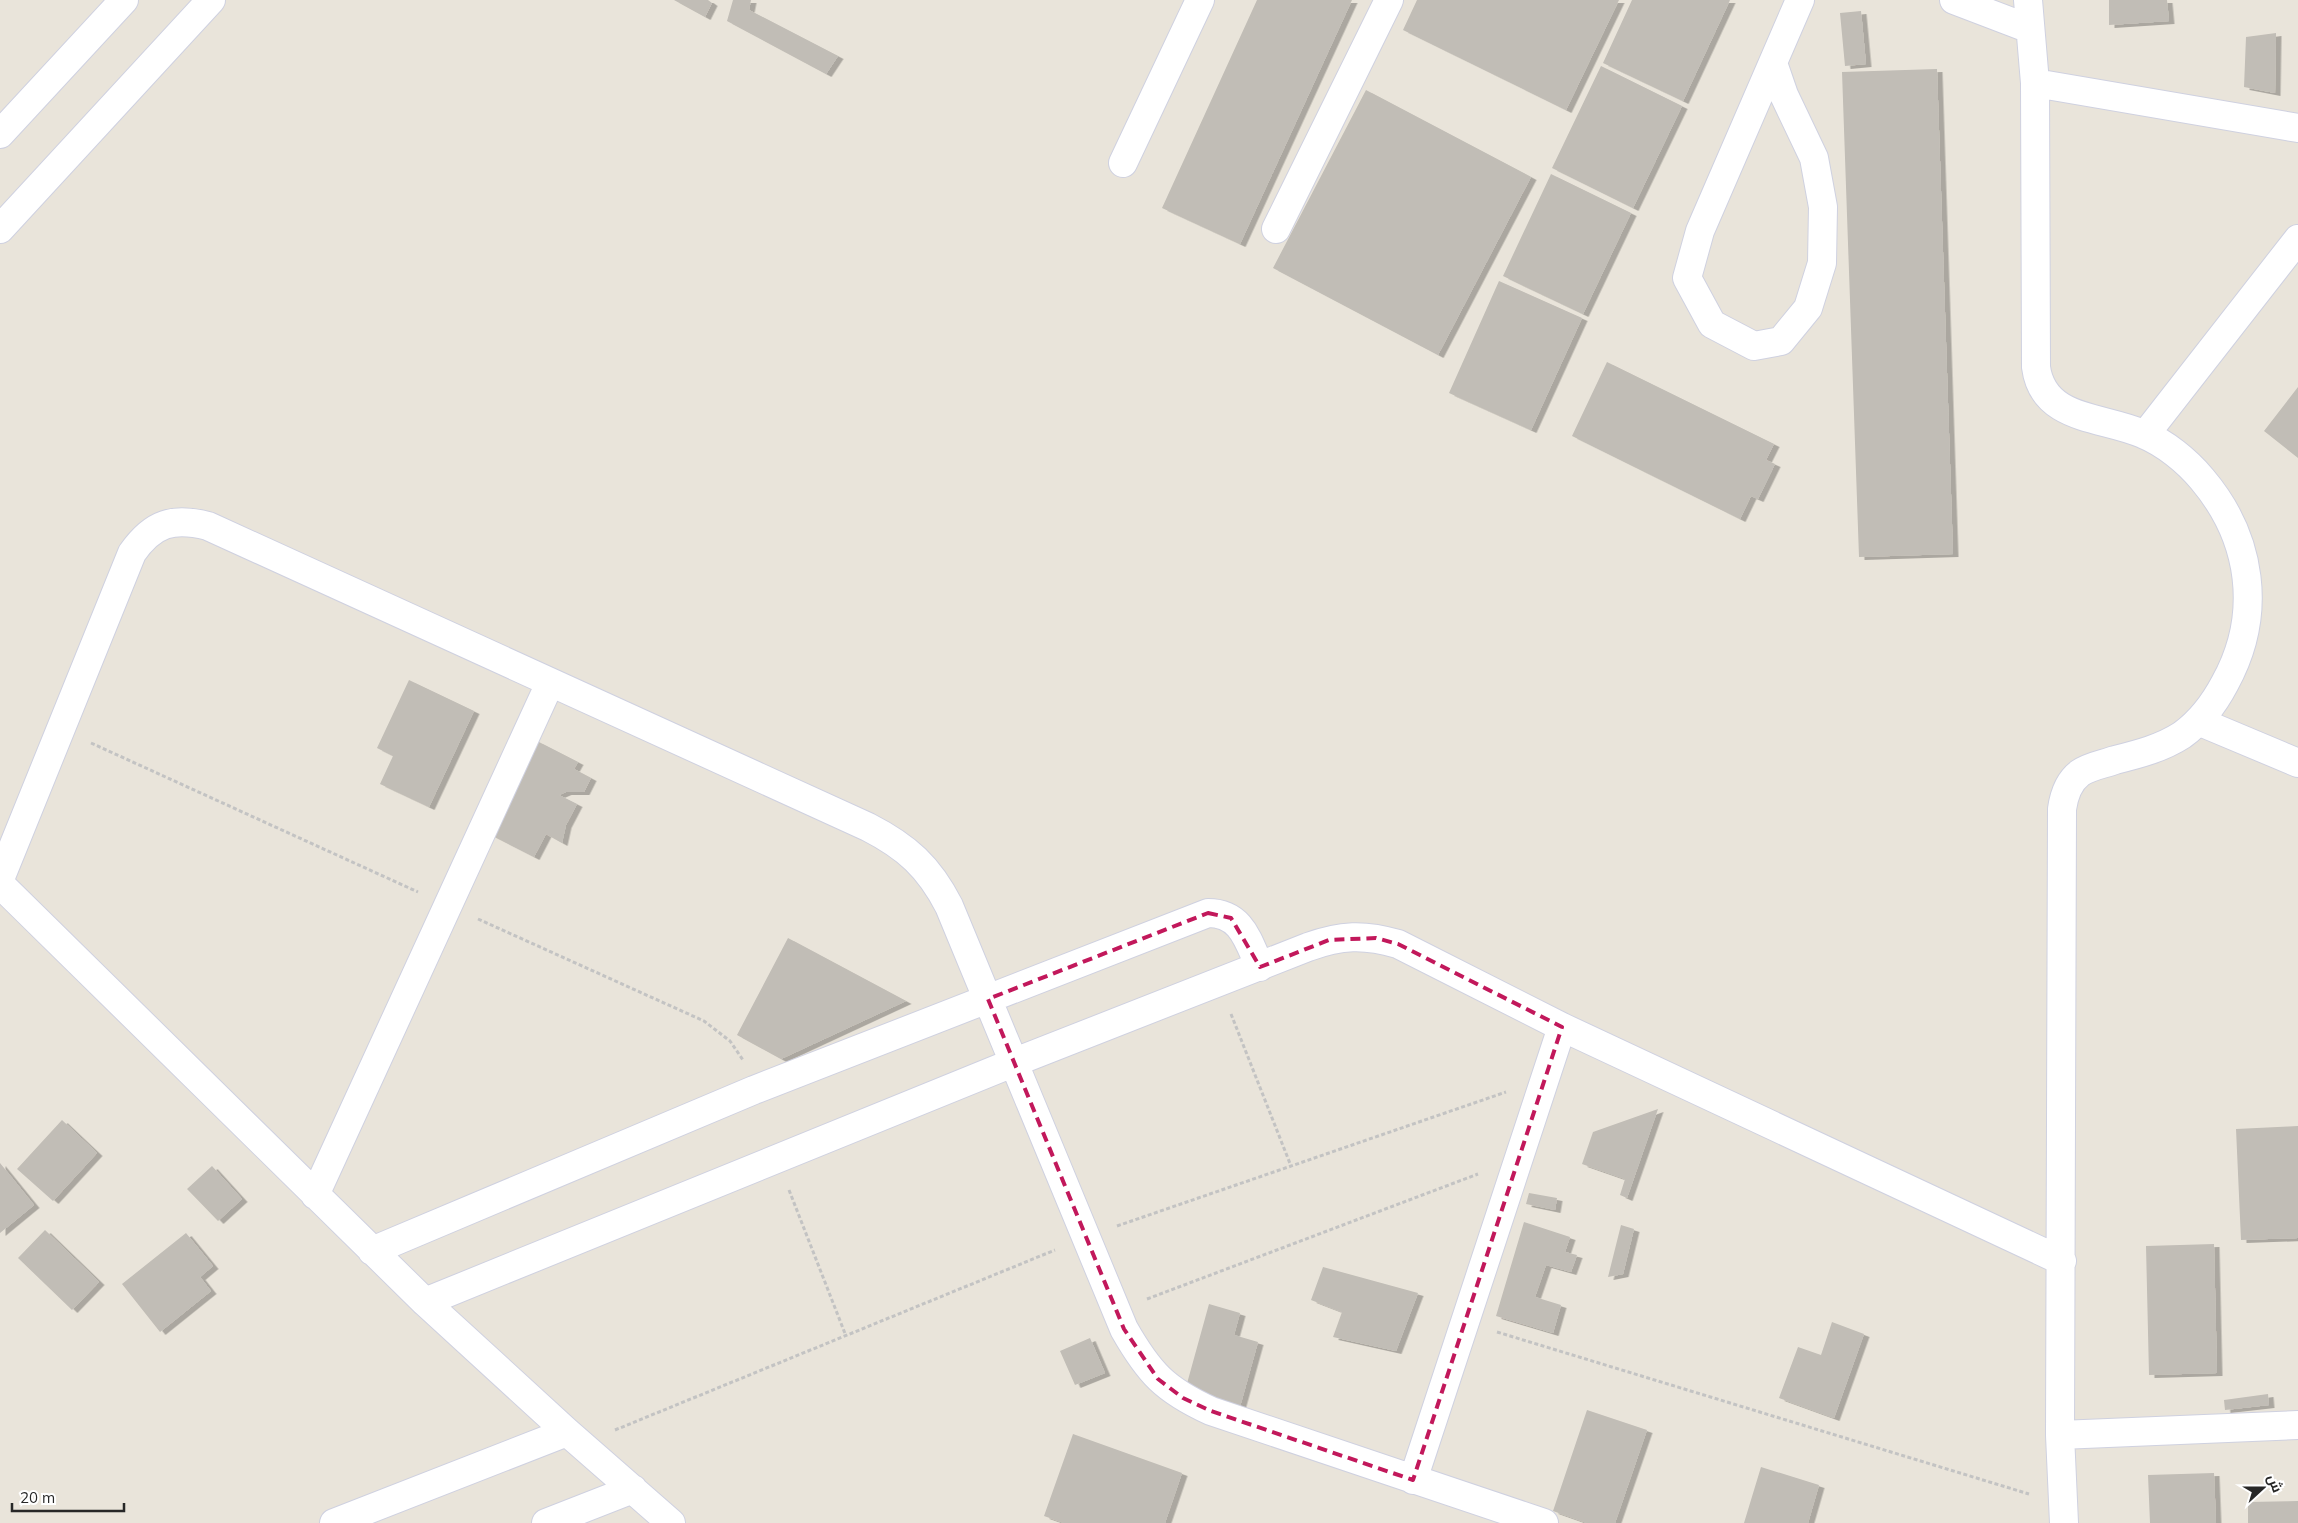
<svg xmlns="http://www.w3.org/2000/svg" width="2298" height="1523" viewBox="0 0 2298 1523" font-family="Mulish,Cairo,sans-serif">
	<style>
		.building { fill: #c1bdb6; filter: url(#shadow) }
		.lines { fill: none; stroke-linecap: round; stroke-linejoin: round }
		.minor-casing { stroke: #cfd1e0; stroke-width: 30 }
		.path { stroke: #c3c3c3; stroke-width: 3; stroke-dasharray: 4 2.5; stroke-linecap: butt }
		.minor { stroke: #fff; stroke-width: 28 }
		.marked { fill: none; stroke: #c2185b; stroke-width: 4; stroke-dasharray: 10 6; stroke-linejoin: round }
	</style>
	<defs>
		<filter id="shadow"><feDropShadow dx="5.5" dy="3" stdDeviation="0" flood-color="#0004"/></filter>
	</defs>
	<rect width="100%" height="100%" fill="#e9e4da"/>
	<path class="building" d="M674,0H708L712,3L705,17Z
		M733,0H751L749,10L838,56L826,74L727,21Z
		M1257,0H1352L1240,244L1162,208Z
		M1417,0H1619L1566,110L1403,30Z
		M1632,0H1730L1683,101L1603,63Z
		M2109,0H2167L2169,21L2109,25Z
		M1861,11L1866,64L1845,66L1840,13Z
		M2276,33L2275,93L2244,87L2246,37Z
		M1601,66L1682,106L1633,208L1552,168Z
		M1937,69L1953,554L1859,557L1842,72Z
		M1366,90L1531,177L1438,355L1273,268Z
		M1551,174L1631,213L1583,314L1503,276Z
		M1499,281L1582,318L1531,430L1449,393Z
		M1607,362L1774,444L1766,460L1775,464L1758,499L1751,496L1740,519L1572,436Z
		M2298,387V458L2264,431Z
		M409,680L474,711L429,807L380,784L393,756L377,748Z
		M537,741L578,762L574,769L591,778L584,792H566L559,795L577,804L566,825L562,843L546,834L534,857L489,834Z
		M788,938L906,1001L781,1059L737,1035Z
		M1658,1109L1627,1198L1620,1195L1625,1179L1582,1164L1593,1132Z
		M62,1120L97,1153L53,1201L17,1169Z
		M2298,1126V1238L2241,1240L2236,1129Z
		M0,1163L34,1205L0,1233Z
		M212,1166L242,1199L218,1221L187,1189Z
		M1529,1193L1557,1198L1555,1210L1526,1204Z
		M1524,1222L1570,1237L1565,1252L1577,1255L1571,1272L1546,1265L1535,1297L1561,1305L1553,1333L1496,1316Z
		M1621,1225L1634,1229L1623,1274L1608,1277Z
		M45,1230L99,1282L72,1310L18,1258Z
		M186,1233L213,1266L200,1277L211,1291L160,1332L122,1284Z
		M2214,1244L2217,1373L2149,1375L2146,1246Z
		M1323,1267L1418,1293L1396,1351L1333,1337L1342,1312L1311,1300Z
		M1209,1304L1240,1313L1234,1335L1258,1342L1238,1414L1183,1398Z
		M1832,1322L1864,1334L1834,1418L1779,1398L1798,1347L1821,1355Z
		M1090,1338L1105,1373L1075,1385L1060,1351Z
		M2268,1394L2269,1405L2225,1410L2224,1400Z
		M1587,1410L1647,1430L1615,1523H1587L1553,1511Z
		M1073,1434L1182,1473L1165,1523H1064L1044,1516Z
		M1761,1467L1819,1485L1808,1523H1744Z
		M2214,1473L2216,1523H2150L2148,1475Z
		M2298,1501V1523H2248V1502Z"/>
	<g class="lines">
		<defs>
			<path id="minor" d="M1954,0L2030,29
				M2028,0L2035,83L2036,367C2043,421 2102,416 2143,434C2165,443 2187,461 2202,479C2252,538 2263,614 2225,683C2215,702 2200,722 2182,735C2162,748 2139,754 2115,760C2104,764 2090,766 2080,773C2068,782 2064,795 2062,809L2060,1435L2064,1523
				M1773,63L1784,95L1814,158L1823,207L1822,263L1808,308L1781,341L1754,346L1712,324L1687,278L1700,231L1800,0
				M2035,83L2298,128
				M0,134L124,0
				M1123,163L1200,0
				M0,229L211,0
				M1276,229L1389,0
				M2145,435L2298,239
				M2198,721L2298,763
				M0,879L132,553C153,523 173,517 208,526L868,827C907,847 929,867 949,906L1124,1329C1149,1373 1165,1390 1211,1411L1544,1523
				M0,884L425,1302L567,1432L671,1523
				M315,1195L550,683
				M372,1251L754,1090L1208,913C1242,913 1248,941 1260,967
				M425,1302L1015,1062L1308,947C1341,935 1364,934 1398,944L1562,1027L2062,1261
				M2060,1435L2298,1425
				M1413,1480L1562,1027
				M334,1523L567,1432
				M546,1523L633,1489"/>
		</defs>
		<use href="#minor" class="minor-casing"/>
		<path class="path" d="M91,743L418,892
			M478,919L704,1021L730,1041L743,1060
			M1231,1014L1291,1166
			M789,1190L846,1336
			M1117,1226L1506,1092
			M1147,1299L1478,1174
			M1497,1332L2029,1494
			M615,1430L1055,1250"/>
		<use href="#minor" class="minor"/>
	</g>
	<path class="marked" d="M1208,913L1231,918L1260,967L1329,940L1376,938L1398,944L1562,1027L1413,1480L1211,1411L1183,1398L1158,1379L1124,1329L988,999Z"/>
	<g transform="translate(2263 1488) rotate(69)" stroke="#ffffff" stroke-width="4" paint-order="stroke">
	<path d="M0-4L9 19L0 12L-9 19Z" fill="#272727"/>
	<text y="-8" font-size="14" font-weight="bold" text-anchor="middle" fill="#272727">ش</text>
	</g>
	<path d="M12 1503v8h112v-8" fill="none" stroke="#272727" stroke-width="2.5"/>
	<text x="20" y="1503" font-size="15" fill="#272727" stroke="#ffffff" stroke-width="4" paint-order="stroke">20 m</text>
</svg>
